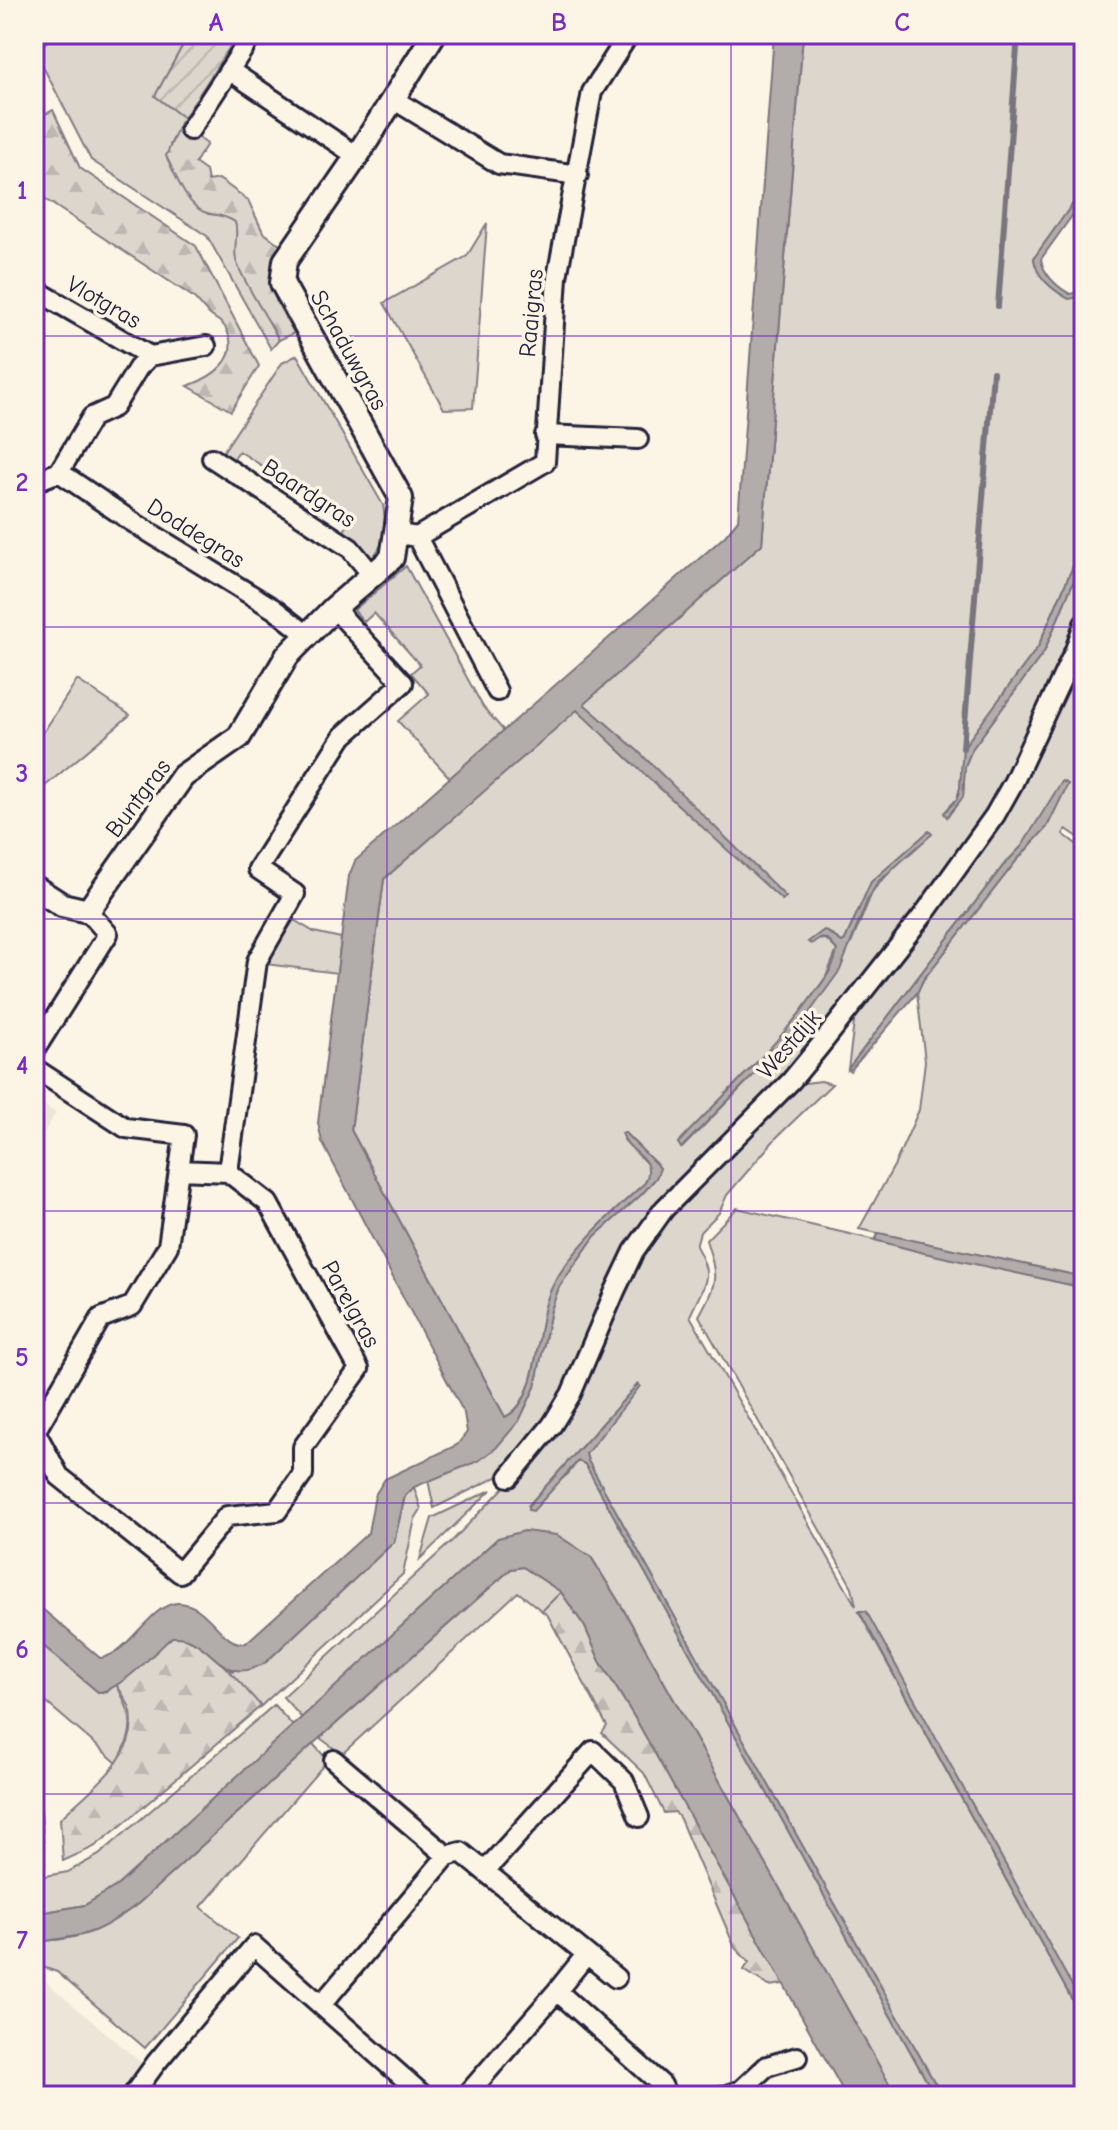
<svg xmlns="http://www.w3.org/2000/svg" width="1118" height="2130" viewBox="0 0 1118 2130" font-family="'Comic Neue',sans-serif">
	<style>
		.built { fill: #ece5d8 }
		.green { fill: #dcd6cc; stroke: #7f7c84; stroke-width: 2; fill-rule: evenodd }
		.forest { fill: url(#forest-firs); stroke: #7f7c84; stroke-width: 2 }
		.garden { fill: url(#garden-furrows); stroke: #7f7c84; stroke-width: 2 }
		.water { fill: #b2adab; stroke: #78757e; stroke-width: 2 }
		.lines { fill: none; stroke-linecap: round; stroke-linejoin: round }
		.stream { stroke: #78757e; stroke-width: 6 }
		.minor-casing { stroke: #22223b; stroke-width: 24 }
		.tertiary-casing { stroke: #22223b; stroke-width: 28 }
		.minor { stroke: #fcf5e5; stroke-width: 18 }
		.tertiary { stroke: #fcf5e5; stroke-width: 22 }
		.grid { fill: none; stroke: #7b2cbf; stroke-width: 2; stroke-opacity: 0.55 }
		.labels { text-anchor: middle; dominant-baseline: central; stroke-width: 7; stroke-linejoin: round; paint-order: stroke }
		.street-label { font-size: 24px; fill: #22223b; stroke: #fcf5e5 }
		.neatline { fill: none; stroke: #7b2cbf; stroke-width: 3 }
		.grid-label { font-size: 26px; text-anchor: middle; font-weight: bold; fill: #7b2cbf }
	</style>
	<defs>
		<pattern id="forest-firs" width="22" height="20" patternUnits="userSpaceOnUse" patternTransform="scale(2)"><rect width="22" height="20" fill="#dcd6cc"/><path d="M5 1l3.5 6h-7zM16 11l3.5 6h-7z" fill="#bcb7b0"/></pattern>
		<pattern id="garden-furrows" width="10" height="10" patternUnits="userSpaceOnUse" patternTransform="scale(2)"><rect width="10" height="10" fill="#dcd6cc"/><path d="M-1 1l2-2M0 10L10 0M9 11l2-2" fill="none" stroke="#bcb7b0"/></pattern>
	</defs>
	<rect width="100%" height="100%" fill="#fcf5e5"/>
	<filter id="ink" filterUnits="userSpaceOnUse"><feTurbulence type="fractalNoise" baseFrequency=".0125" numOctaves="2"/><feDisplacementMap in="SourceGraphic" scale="16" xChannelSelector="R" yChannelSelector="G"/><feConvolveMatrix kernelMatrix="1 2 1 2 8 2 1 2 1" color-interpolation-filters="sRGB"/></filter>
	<g filter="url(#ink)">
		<path class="built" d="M34,1099L56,1113L34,1148Z
			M34,1980L46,1982L145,2066L120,2096H34Z"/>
		<path class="green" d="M53,34H189L155,96L184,118L170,145L208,214L223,215L235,222L237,228L236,259L279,340L271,349L207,236L91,160L36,53Z
			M803,34H1084V188L1034,258C1036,279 1063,302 1084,296V541L1038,647L963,748L960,788L957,799L944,813L963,797L965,766L972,749L1044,652L1084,556V613L1066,660L990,815L811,1049L661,1207L567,1394L509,1471L434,1508L428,1480L478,1461L519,1421L535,1387L551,1310L559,1287L595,1236L642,1194L656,1178L660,1168L625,1133L624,1140L648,1165L650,1173L645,1183C614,1211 559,1260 547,1300C536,1332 539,1401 505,1417L351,1130L384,879L577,709L639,769L783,900C718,832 655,765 583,704L762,544ZM929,831L873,890L851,944L794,1034L682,1148L678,1143L787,1031L826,977L837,950L826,939L815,940L828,932L842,942L845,940L871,882Z
			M487,223L473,408L444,409L384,303L467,256Z
			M297,355L383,505C387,529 386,546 368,562L343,533L349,522L239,451L232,461L221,455L282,363Z
			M406,566L483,707L504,731L450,778L398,721L429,694L411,673L420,665L374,613L364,622L354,610Z
			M1071,670L1084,675V727L1074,750L1083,759L1084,757V841L1066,829L1063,834L1084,850V1277L859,1229L895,1164L919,1110L925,1061L917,993L923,980L1017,860L1047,827L1067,784L1022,846L1003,866L848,1069L855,1015L929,912Z
			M77,680L130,715L44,787L34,779V747Z
			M294,920L314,932L341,938L337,973L265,964Z
			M821,1081L832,1084L777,1137L727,1195L719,1213L700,1232L696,1246C715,1279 704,1283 690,1316L856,1606L852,1587L699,1316C718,1281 718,1278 706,1240L737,1208L1084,1288V2096H942L588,1461L586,1454L639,1386L638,1384L528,1506L568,1474L578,1461L585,1464L935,2096H896L622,1607L591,1557L498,1538L302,1718L283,1697L454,1539L520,1471L651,1233L797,1084ZM859,1612H866L1082,2005L1076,2007Z
			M414,1487L421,1509L415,1519L403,1574L261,1706L224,1667L232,1671L266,1662L394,1542L405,1496Z
			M491,1490L420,1559L432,1518Z
			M523,1567L561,1592L542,1611L518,1592L342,1754L320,1738L511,1569Z
			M34,1638L98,1692H107L116,1684C134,1717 136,1730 117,1763L34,1692Z
			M274,1705L293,1726L118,1885L85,1905L34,1914V1878L68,1872L99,1855Z
			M313,1744L328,1760L201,1907L238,1938L145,2048L57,1972L34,1964V1942C85,1937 98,1934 139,1903Z
			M34,1811H41L45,1865H34Z"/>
		<path class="forest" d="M53,110L80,168L196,246L259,366L231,411L188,386C213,377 243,358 225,327C221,321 215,319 210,315C204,311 199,302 193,297L34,192V120Z
			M180,123L185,138L195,135L207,144L195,163L206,171L208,181L219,179L248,200L263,232L284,248C263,292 273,293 294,333L279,340C269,320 241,279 236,260C233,248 239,234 235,222C223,214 215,216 204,212C185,204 175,173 166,156Z
			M561,1592L585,1627L600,1661L638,1723L784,1984L769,1986L744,1970L749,1962L735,1948L680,1819L675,1812L664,1813L644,1773L602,1733L607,1726L548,1616L542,1611Z
			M183,1636C214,1650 238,1681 261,1706L122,1825L94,1847L63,1861L60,1819C88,1791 139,1758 131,1712C129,1703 121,1692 116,1684L172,1637Z"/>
		<path class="garden" d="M189,34H238L184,118L155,96Z"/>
		<path class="water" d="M774,34H803L762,544L584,704L638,751L786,897L782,900L639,769L577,710L384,879L351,1130L505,1417C539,1403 536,1331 547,1300C559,1260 614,1211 645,1183C658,1156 627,1154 622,1133H625L660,1168L656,1178L642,1194L595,1236L559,1287L551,1310L535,1387L519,1421L496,1448L478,1461L414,1487L405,1496L394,1542L266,1662C218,1692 213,1634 172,1637C155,1652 120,1691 98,1692L34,1638V1602L100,1658C128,1656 149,1605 177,1603C209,1602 220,1647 246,1643L368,1533L375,1495L385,1479L457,1445L467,1432L464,1413L322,1142L318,1123L349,876L355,861L725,536L738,520Z
			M1084,188V199L1041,259C1043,274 1057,287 1070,294L1084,291V296L1069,299C1054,291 1035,276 1034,258Z
			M1084,541V556L1044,652L972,749L965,766L963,797L947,817L944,813L957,799L960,788L963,748L1038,647Z
			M1062,781L1068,784L1047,827L1017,860L923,980L917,993L850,1071L848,1069L1003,866L1022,846Z
			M929,831L932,834L878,882L867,901L840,970L794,1034L681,1148L678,1143C723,1095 772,1052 811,998C821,984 835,968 837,950L827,939L820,938L811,944L808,942L824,930L842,942L845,940L871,882Z
			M879,1233L1084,1277V1288L920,1252L875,1240Z
			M638,1384L640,1386L586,1454L588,1461L942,2096H935L585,1464L578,1461L533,1511L528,1510V1506Z
			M524,1531L557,1535L591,1557L622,1607L896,2096H846L638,1723L600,1661L585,1627L561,1592L523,1567L511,1569L313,1744L139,1903C98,1934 85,1937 34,1942V1914L85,1905L118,1885L498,1538Z
			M859,1611H866L1082,2004L1076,2007Z"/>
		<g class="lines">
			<path class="stream" d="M998,306L1018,34
				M963,748L993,372"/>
			<defs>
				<path id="minor" d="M229,70L357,156
					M393,99L499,164L578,175
					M190,130L253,34
					M34,289L150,356
					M545,435L638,439
					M212,458L350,548L373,576
					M59,472L131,521L274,609L306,634
					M34,482L59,472L92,417L114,407L138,368L150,356L206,346
					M405,535L417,537L497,691
					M417,537L545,462L557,277L592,92L629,34
					M34,1051L108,934L88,911
					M34,1068L126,1128L184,1135L168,1246L132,1306L101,1318L36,1430
					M179,1170L228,1172
					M34,1429L59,1476L180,1573L227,1516L277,1511L303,1474V1447L359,1369L268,1203L228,1172L257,961L295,894L258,869L343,736L403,683L334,608
					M509,1477L552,1425L571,1394L615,1291L634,1251L664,1209L791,1081L819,1047L924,914L995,815L1013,783L1075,650L1084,624
					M334,1760L447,1856L461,1852L616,1978
					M485,1871L593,1751L624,1781L639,1817
					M557,1991L662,2085L667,2096
					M321,2005L447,1856
					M132,2096L156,2063L254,1946L424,2096
					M466,2096L557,1991L586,1955
					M724,2096L741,2090L767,2066L797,2057"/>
				<path id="tertiary" d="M34,887L62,905L88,911L183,776L239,737L287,656L334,608L392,558L401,498L282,283L285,261L357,156L434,34"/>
			</defs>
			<use href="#minor" class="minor-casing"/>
			<use href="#tertiary" class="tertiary-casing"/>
			<use href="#minor" class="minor"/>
			<use href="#tertiary" class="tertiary"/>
		</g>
	</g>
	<path class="grid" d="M387,34V2096M731,34V2096M34,336H1084M34,627H1084M34,919H1084M34,1211H1084M34,1503H1084M34,1794H1084"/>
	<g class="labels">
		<g class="street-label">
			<text transform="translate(104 302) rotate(30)">Vlotgras</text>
			<text transform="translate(531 313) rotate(-85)">Raaigras</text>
			<text transform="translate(349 350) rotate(61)">Schaduwgras</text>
			<text transform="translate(309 493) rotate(33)">Baardgras</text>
			<text transform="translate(196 533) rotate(32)">Doddegras</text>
			<text transform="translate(138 798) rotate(-53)">Buntgras</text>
			<text transform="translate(789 1044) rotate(-49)">Westdijk</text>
			<text transform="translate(351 1304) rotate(61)">Parelgras</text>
		</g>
	</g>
	<rect width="1118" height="2130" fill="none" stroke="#fcf5e5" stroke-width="88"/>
	<rect x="44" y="44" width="1030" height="2042" class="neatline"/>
	<g class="grid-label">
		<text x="216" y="31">A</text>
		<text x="559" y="31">B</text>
		<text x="902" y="31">C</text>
		<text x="22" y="199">1</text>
		<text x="22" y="491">2</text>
		<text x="22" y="782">3</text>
		<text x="22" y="1074">4</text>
		<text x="22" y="1366">5</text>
		<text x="22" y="1658">6</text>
		<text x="22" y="1949">7</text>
	</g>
</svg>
